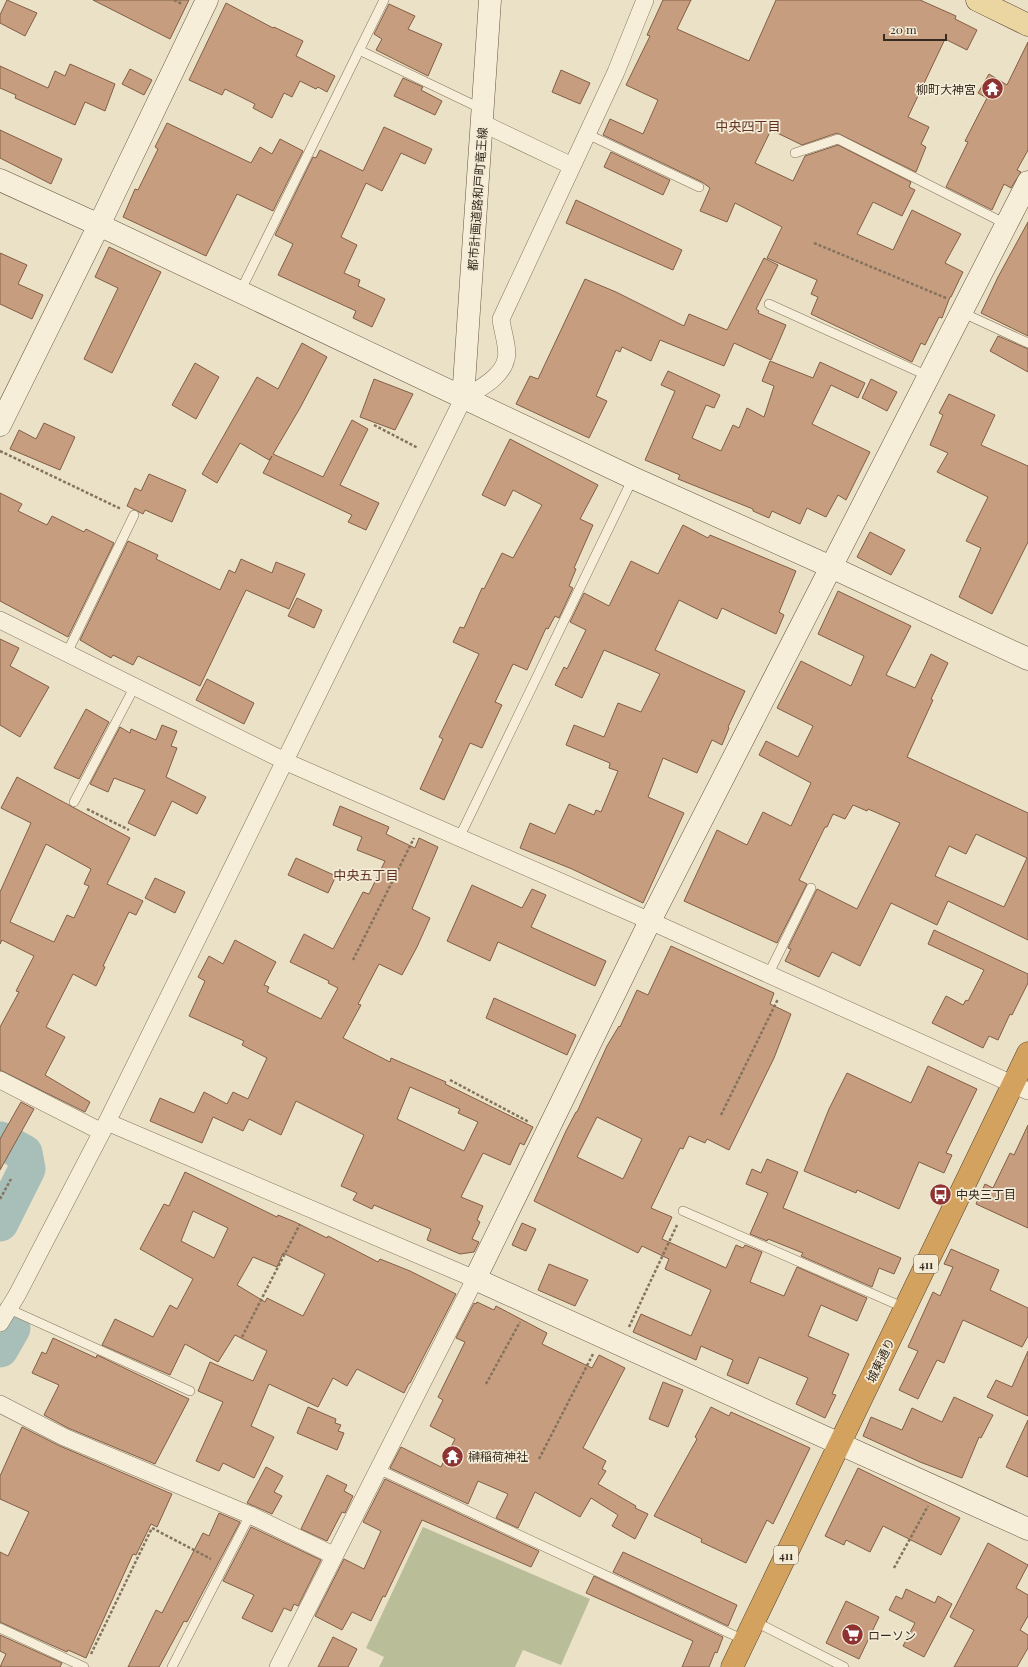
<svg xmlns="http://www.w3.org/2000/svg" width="1028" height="1667" viewBox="0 0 1028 1667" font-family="'Playfair Display','Noto Sans JP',serif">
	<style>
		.cemetery { fill: #b9be99 }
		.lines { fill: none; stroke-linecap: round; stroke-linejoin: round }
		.river { stroke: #a7bfb8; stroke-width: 37 }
		.building { fill: #c69e7f; stroke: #825e45; fill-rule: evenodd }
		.lane-casing { stroke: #85735d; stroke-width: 10 }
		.street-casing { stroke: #85735d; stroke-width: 18 }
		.secondary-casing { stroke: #675440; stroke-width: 23 }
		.primary-casing { stroke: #534231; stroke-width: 23 }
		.highway-casing { stroke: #534231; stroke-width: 23 }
		.path { stroke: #85735d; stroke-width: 2.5; stroke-dasharray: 3 2; stroke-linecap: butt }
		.lane { stroke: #f6eed9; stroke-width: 9 }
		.street { stroke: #f6eed9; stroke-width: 17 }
		.secondary { stroke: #f6eed9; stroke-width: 22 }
		.primary { stroke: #ebd5a1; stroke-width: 22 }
		.highway { stroke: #d3a25e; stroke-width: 22 }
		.labels { text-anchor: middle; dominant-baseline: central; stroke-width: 3.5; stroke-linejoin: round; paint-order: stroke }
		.shield { fill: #f3ebd5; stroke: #6f6556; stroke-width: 1 }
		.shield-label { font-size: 11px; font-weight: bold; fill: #362b20 }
		.poi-label { font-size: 12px; fill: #362b20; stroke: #f3ebd5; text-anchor: start }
		.street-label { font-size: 12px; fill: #362b20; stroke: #f3ebd5 }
		.neighbourhood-label { font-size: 13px; fill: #603023; stroke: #f3ebd5 }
	</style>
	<rect width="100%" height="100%" fill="#ebe1c6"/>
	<path class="cemetery" d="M423,1527L590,1599L561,1665L523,1650L515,1667H379L384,1657L366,1648Z"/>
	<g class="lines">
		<path class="river" d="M0,1140L24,1153L27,1169L0,1223
			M0,1322L12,1328L0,1349"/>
	</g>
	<path class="building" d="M7,0L37,13L25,36L0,23V15Z
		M93,0H189L170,39Z
		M663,0H691L677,29L749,61L776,0H920L956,16L955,19L977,30L967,50L945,39L908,117L929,127L921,144L926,147L916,172L837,133L802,145L771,130L755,163L793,181L805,156L838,145L911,182L909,187L915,190L902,216L873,202L857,234L893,250L912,210L961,234L945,263L963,272L951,297H950L942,318L939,317L925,345L921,343L912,362L811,314L818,297L811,294L817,280L767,258L782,227L735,203L727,222L700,211L710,188L702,182L603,135L610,119L643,134L658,100L626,85L650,36L647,35Z
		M226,3L273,28L274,27L303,41L296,56L335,76L327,92L318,87L316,89L300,81L292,97L284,93L272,118L253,108L255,104L225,89L222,95L189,80Z
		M389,4L415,16L408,29L442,44L428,76L376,50L382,39L374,34Z
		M1028,42V150L1017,170L1021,172L1011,188L1004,184L992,210L946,187L968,142L965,141L987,98L978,93L989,74L1007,85Z
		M70,64L115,84L105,111L85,102L75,125L15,98L16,95L0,88V66L48,88L55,71L65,76Z
		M130,69L152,80L144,95L122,84Z
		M561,70L590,83L580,104L552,92Z
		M403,78L423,87L421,90L442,101L435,115L394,96Z
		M167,123L251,163L260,147L272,154L280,139L303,151L273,211L237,194L206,256L123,217L135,189L138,190L158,149L155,147Z
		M384,127L432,149L425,164L401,153L382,191L366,183L341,237L357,245L344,273L360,280L358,286L385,299L372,327L353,318L356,311L278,275L293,244L275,235L313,157L316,158L320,150L363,171Z
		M0,130L62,159L51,184L0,158Z
		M611,152L670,180L663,195L604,167Z
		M576,200L682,250L673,270L566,223Z
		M1028,222V336L981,313L998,277Z
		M109,247L161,272L112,373L84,359L118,288L95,277Z
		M0,253L27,265L18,284L43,295L32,319L0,304Z
		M764,258L778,265L756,309L759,311L758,313L786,325L771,360L734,343L724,366L660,340L651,361L622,347L620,352L616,350L596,396L607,401L589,438L516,404L530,376L538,379L585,279L616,292L684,326L689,314L727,330Z
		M998,336L1028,349V372L990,351Z
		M302,343L327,357L300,408L273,454L323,477L352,420L368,429L340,485L379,503L366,530L348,522L352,515L263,473L272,456L269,460L240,443L217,483L202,474L257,377L278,389Z
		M770,361L813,378L820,362L865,383L858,398L831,385L812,424L870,452L846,500L838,495L826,517L807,508L800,524L772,511L769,518L753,511V509L678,479L680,475L645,460L675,391L661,385L668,371L720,395L714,408L706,405L692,438L721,451L733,425L739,428L747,408L764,417L774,386L762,381Z
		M195,363L219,377L196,419L172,405Z
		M374,379L413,394L395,430L360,417Z
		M871,379L897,392L887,411L862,398Z
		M949,394L995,415L981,445L1028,466V542L992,614L959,597L981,548L966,541L988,497L937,472L948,453L930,445L943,415L939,413Z
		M44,423L75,437L60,470L10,449L19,430L36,439Z
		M510,439L598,485L580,519L593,525L574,568L576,569L569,586L573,588L559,618L555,616L548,629L546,628L527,670L513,664L495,702L502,705L482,748L470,743L444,800L420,789L443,739L439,737L479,654L453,642L460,627L464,628L482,588L484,589L502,553L513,558L542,505L513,490L505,506L482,495Z
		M149,474L186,490L172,522L145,510L143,514L127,506L135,488L141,491Z
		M0,493L22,504L18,511L47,525L52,516L84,532L86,529L114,543L68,637L0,601Z
		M683,525L708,538L710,535L796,571L779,612L784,615L776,634L722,608L717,619L679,600L655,650L745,691L728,727L729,728L722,745L712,740L697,773L663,758L648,797L684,813L643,903L572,869L520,848L530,823L555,834L569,804L594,815L596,810L601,812L618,771L609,768L610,763L566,745L574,725L604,737L618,703L641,712L660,674L604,650L582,698L555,685L564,667L567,669L586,630L570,622L584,593L609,606L631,561L658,574Z
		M870,532L905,550L891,575L857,557Z
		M128,541L158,555L156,559L220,590L229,570L235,573L241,559L272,573L276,562L305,574L289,609L246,590L200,686L138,656L133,665L113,655L111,658L80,640Z
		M838,591L911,626L886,675L915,688L931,654L948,663L931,699L933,700L907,757L1028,813V940L948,901L937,925L891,903L860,966L832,952L819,977L785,961L791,949L788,948L817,889L857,909L900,823L868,809L867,811L853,805L845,819L833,814L827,827H825L799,880L807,884L777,943L684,901L717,830L747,845L763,812L791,826L811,783L759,755L766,741L798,757L813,726L777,708L801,661L851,686L864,656L818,634ZM976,834L1027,858L1004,907L935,876L949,846L966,854Z
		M297,598L322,610L314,628L288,616Z
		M0,639L19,648L10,666L49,687L20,737L0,725Z
		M207,679L254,703L244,724L196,700Z
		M86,709L109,722L79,779L54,768Z
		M162,725L177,731L171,746L177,748L166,777L206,797L197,814L172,801L155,836L128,823L145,790L114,778L108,792L90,784L120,727L130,733L131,729L156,740Z
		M17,777L130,838L107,884L143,901L136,915L129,912L103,966L105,967L96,986L73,974L46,1027L65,1037L45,1075L90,1102L85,1112L0,1070V1027L19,992L16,991L34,956L2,940L0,944V892L31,823L1,808ZM46,844L91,869L84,884L89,886L74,918L67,915L54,942L10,922Z
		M340,806L389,827L386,834L415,848L419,838L438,847L412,909L430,918L417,947L402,975L379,964L358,1004L361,1005L343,1038L390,1062L391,1058L446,1082L445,1084L533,1127L524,1145L520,1143L510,1165L483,1153L461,1197L483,1206L477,1220L480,1222L472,1239L479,1242L474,1252L460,1254L427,1240L431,1229L374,1205L372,1209L353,1200L357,1193L341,1186L364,1135L296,1101L281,1135L249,1119L243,1131L213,1117L202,1143L150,1121L160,1098L194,1113L204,1092L227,1104L233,1092L248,1099L267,1058L242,1045L244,1041L189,1016L205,981L198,977L209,956L223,964L235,940L276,962L264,985L269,987L267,992L321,1019L338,988L328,983L329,981L290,962L304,934L333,949L363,892L369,894L385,861L357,850L362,837L333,825ZM410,1087L460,1109L458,1113L478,1122L464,1151L397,1119Z
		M296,858L336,876L328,893L288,875Z
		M155,878L185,892L175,913L145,898Z
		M472,885L522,908L532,889L546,895L531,927L606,961L595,986L498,942L490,961L447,941Z
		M934,930L1028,974V983L1012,1015L1010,1014L998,1040L989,1036L983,1048L932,1023L946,996L963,1005L966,1000L968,1001L984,970L928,944Z
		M671,946L774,993L770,1004L791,1014L774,1058L729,1150L707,1139L705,1143L689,1136L683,1149L680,1148L651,1208L672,1217L662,1239L726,1268L736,1245L743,1248L745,1245L762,1252L750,1282L784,1296L797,1267L867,1298L857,1321L821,1305L808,1336L849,1354L832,1394L836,1395L825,1418L796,1404L808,1378L759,1357L748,1384L727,1375L733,1360L701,1346L696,1360L633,1332L641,1314L691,1336L711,1290L665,1269L669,1259L642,1246L638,1253L534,1201L566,1131L576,1112H577L607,1046L619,1026L620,1027L637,990L648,995ZM597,1117L642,1139L623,1179L577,1157Z
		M494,998L576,1035L567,1055L486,1018Z
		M928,1066L977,1089L946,1153L952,1155L944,1173L919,1162L899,1209L857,1190L856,1193L804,1171L829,1109L847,1073L911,1103Z
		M21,1102L34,1109L0,1170V1139Z
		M1028,1125V1228L976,1204L985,1184L993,1188L1010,1153L1014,1155Z
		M767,1159L798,1172L783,1208L901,1258L894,1274L879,1268L872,1287L801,1256L803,1253L768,1239L767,1241L750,1234L768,1193L746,1184L752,1169L761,1173Z
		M185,1172L277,1217L278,1215L295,1222L327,1238L328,1236L378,1262L380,1259L410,1271L456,1294L410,1383H409L404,1393L357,1369L347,1386L333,1378L318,1407L269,1384L251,1426L274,1437L254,1478L223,1463L219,1471L196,1461L223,1402L198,1391L210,1362L253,1381L267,1351L235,1335L218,1362L185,1344L170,1375L102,1345L115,1319L153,1337L170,1305L177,1309L193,1279L140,1249L164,1204L169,1206ZM193,1211L228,1228L214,1258L181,1241ZM283,1253L325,1274L303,1316L267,1298L265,1302L237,1285L253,1257L277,1267Z
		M522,1223L536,1229L526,1251L512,1245Z
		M951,1249L999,1270L990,1290L1028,1308V1336L1022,1347L963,1320L944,1363L937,1360L918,1399L899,1390L918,1351L908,1347L933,1292L940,1296L953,1267L944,1264Z
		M549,1264L588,1280L575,1306L538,1290Z
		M477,1302L494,1310L496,1306L547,1333L542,1344L592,1368L599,1355L625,1368L583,1448L606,1461L602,1469L606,1471L598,1484L636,1506L635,1508L648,1514L635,1539L612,1526L618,1515L591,1498L580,1517L535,1492L518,1528L496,1518L508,1494L478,1481L468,1504L390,1468L401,1447L441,1467L455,1439L430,1426L443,1400L438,1397L465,1342L456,1338L474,1303L476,1304Z
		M53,1338L96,1358L97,1355L189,1399L155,1464L68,1428L44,1415L59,1385L32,1373L42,1352L46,1354Z
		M1028,1351V1416L987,1397L996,1380L1012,1387Z
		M663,1382L683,1390L668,1427L649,1419Z
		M954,1397L993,1415L981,1438L979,1437L962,1478L920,1462L863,1436L871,1417L902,1430L912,1408L942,1422Z
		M308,1407L336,1419L335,1423L341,1425L338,1431L344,1433L337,1450L297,1433Z
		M711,1407L729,1416L731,1412L810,1448L773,1524L767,1520L746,1563L701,1542L702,1539L654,1516L697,1439L695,1437Z
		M1028,1420V1477L1006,1467Z
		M22,1427L60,1446L172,1494L157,1527L151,1524L136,1555L133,1554L86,1658L68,1650L67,1652L0,1622V1552L8,1556L29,1512L0,1499V1476Z
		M266,1467L283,1476L274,1492L282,1496L272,1514L247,1503Z
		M858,1468L960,1518L941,1555L883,1526L870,1552L846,1540L844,1545L825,1536Z
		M327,1475L347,1485L344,1491L353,1496L345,1513L342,1512L327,1541L301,1529Z
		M385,1479L539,1551L531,1567L422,1520L385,1597L383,1596L371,1621L352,1612L342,1630L315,1616L344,1559L364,1569L381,1531L363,1522Z
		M219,1513L240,1522L187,1622L184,1621L159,1667H128L156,1610L162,1613L203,1533L209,1536Z
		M251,1527L321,1560L298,1606L294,1604L291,1611L284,1608L272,1632L242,1618L254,1595L223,1581Z
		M988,1543L1028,1565L1016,1588L1028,1595V1616L1020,1630L1028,1635V1648L1017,1667H954L974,1630L950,1617Z
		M623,1552L737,1605L728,1626L613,1572Z
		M594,1576L723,1637L717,1653L715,1652L709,1667H682L693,1641L586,1593Z
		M906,1589L935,1603L938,1596L952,1604L924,1657L903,1646L915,1623L889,1610L896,1596L902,1599Z
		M846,1601L879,1617L859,1659L826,1643Z
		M0,1635L62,1663L60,1667H0L6,1654L0,1651Z
		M333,1637L357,1649L348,1667H318Z"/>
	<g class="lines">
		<defs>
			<path id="lane" d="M359,50L482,109
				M587,134L699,187
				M795,153L838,139L1006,224
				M240,292L384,0
				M769,304L928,376
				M961,312L1028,343
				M67,653L134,515
				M74,802L135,686
				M459,838L633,478
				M768,975L811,888
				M683,1211L905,1308
				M9,1309L190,1391
				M378,1469L744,1640
				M754,1621L844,1667
				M0,1628L84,1667
				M172,1667L250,1515"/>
			<path id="street" d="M482,123L572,166
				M0,620L291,764L650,921L1028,1091
				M0,1080L102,1132
				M107,1122L475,1279L278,1667
				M0,1323L17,1295L107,1122L463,399C478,389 502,378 506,359C509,349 502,330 501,319L616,72L645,0
				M0,1404L64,1437L250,1515L333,1555"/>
			<path id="secondary" d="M0,180L99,225L633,478L831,567L1028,659
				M1028,182L650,921L475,1279L1028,1529
				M463,399L490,0
				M0,425L99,225L207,0"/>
			<path id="primary" d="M977,0L1028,25"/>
			<path id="highway" d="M732,1667L1028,1053"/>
		</defs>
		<use href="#lane" class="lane-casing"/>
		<use href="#street" class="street-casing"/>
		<use href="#secondary" class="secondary-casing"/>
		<use href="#primary" class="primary-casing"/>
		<use href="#highway" class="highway-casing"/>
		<path class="path" d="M174,0L182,4
			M814,243L946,298
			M374,425L418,448
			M0,451L121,509
			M87,809L129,830
			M353,960L414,838
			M450,1080L529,1122
			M721,1115L778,999
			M0,1199L11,1179
			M629,1327L677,1225
			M242,1337L300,1224
			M486,1384L520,1322
			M539,1459L593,1354
			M894,1568L928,1506
			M91,1654L152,1528L211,1559"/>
		<use href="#lane" class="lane"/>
		<use href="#street" class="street"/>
		<use href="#secondary" class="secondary"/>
		<use href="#primary" class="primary"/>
		<use href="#highway" class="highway"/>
	</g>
	<defs>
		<symbol id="temple-disc" viewBox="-11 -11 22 22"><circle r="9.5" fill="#8f3332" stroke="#f3ebd5"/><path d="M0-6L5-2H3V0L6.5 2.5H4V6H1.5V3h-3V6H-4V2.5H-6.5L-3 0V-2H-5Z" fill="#fff"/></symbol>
		<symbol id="bus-disc" viewBox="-11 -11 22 22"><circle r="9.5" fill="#8f3332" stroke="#f3ebd5"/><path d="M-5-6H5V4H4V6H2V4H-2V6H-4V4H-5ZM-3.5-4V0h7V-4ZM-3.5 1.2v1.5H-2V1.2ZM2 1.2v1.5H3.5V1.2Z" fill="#fff"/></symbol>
		<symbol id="supermarket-disc" viewBox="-11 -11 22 22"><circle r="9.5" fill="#8f3332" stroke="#f3ebd5"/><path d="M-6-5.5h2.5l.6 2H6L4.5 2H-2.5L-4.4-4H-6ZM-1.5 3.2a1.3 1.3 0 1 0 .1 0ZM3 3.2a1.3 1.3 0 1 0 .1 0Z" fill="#fff"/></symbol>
	</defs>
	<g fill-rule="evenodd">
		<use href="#temple-disc" x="980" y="76" width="25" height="25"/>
		<use href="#bus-disc" x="928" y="1182" width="25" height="25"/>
		<use href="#temple-disc" x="440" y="1444" width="25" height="25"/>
		<use href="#supermarket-disc" x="840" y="1622" width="25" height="25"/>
	</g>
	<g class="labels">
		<g class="shield">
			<rect x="914" y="1255" width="24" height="18" rx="3"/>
			<rect x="774" y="1546" width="24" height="18" rx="3"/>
		</g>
		<g class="shield-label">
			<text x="926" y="1264">411</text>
			<text x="786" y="1555">411</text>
		</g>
		<g class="poi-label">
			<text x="976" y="89" text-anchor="end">柳町大神宮</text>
			<text x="956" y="1194">中央三丁目</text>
			<text x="468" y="1456">榊稲荷神社</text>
			<text x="868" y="1635">ローソン</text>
		</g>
		<g class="street-label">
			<text transform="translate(477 199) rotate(-86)">都市計画道路和戸町竜王線</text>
			<text transform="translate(880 1360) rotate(-64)">城東通り</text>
		</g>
		<g class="neighbourhood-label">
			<text x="748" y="125">中央四丁目</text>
			<text x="366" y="874">中央五丁目</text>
		</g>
	</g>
	<path d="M884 34v6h62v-6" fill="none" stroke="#362b20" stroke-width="2"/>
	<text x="890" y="34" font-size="12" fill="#362b20" stroke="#f3ebd5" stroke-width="3" paint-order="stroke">20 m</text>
</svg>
